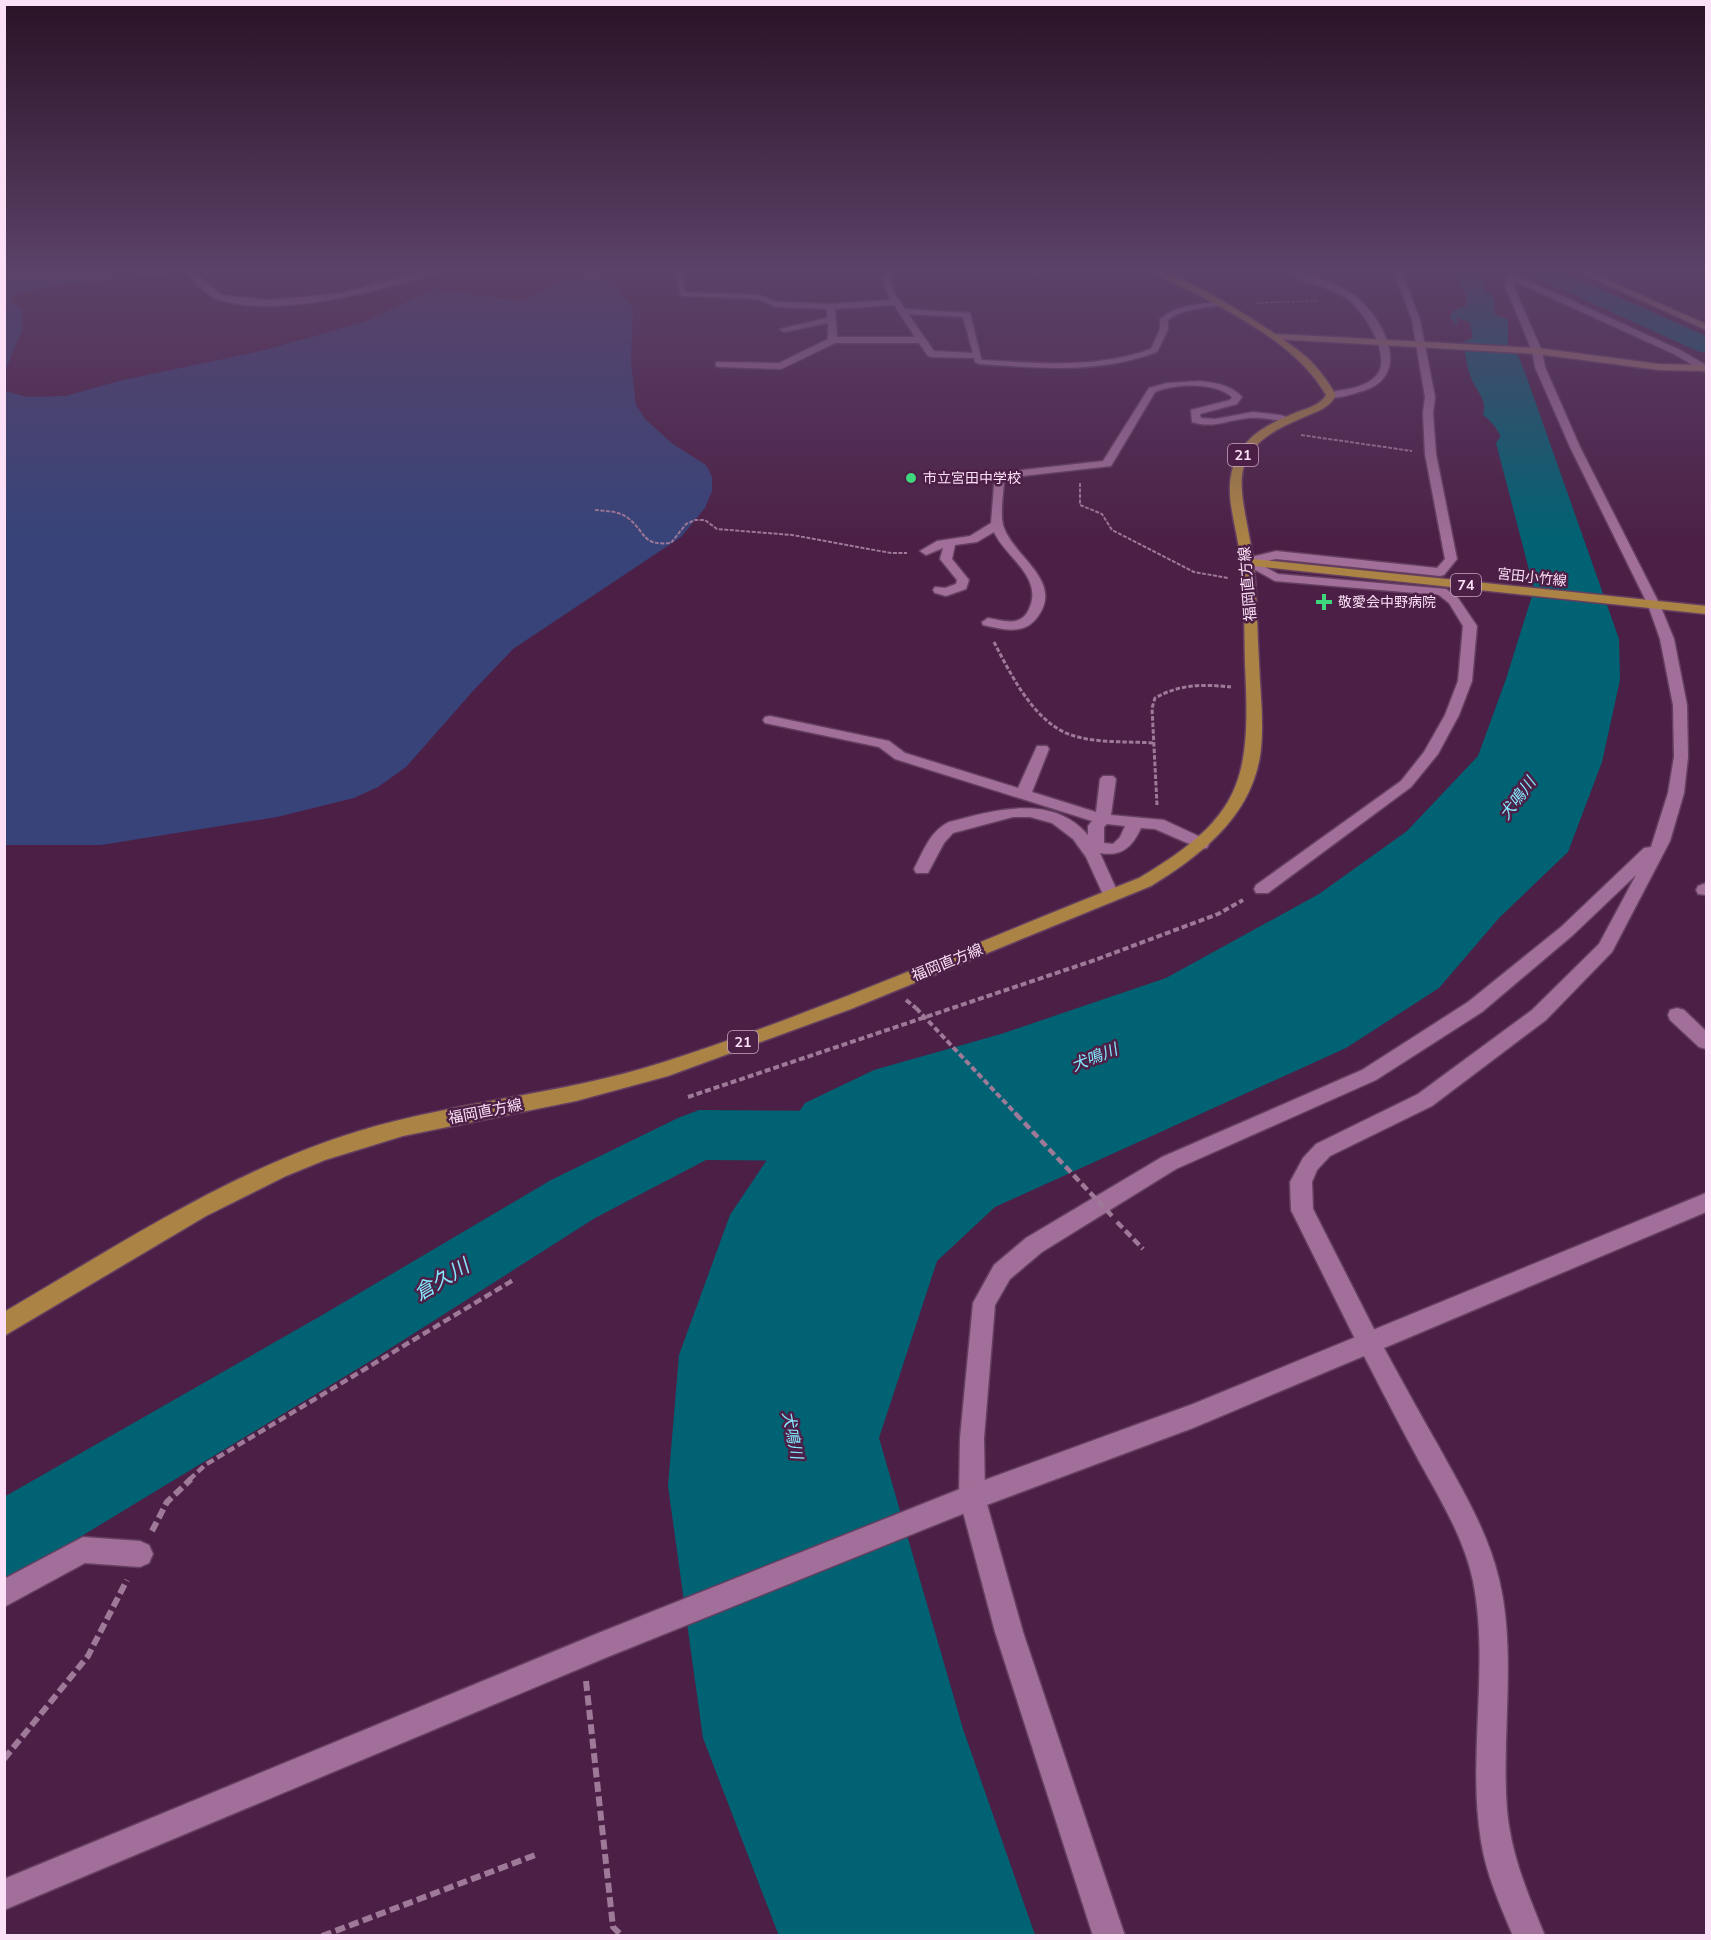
<svg xmlns="http://www.w3.org/2000/svg" width="1711" height="1940" viewBox="0 0 1711 1940" font-family="Mulish,'Noto Sans JP',sans-serif">
	<style>
		.green { fill: #374379 }
		.water { fill: #006272 }
		.lines { fill: none; stroke-linecap: round; stroke-linejoin: round }
		.river { fill: #006272; fill-rule: evenodd }
		.service-casing { stroke: #653f61; stroke-width: 3 }
		.minor-casing { stroke: #653f61; stroke-width: 3 }
		.tertiary-casing { stroke: #653f61; stroke-width: 3 }
		.secondary-casing { stroke: #653f61; stroke-width: 3 }
		.primary-casing { stroke: #653f61; stroke-width: 3 }
		.path-far5 { stroke: #9e7998; stroke-width: 1.5; stroke-dasharray: 3 1.5; stroke-linecap: butt }
		.path-far4 { stroke: #9e7998; stroke-width: 2; stroke-dasharray: 4 1.5; stroke-linecap: butt }
		.path-far3 { stroke: #9e7998; stroke-width: 3; stroke-dasharray: 4.5 2; stroke-linecap: butt }
		.path-far2 { stroke: #9e7998; stroke-width: 4; stroke-dasharray: 6 3; stroke-linecap: butt }
		.path-far1 { stroke: #9e7998; stroke-width: 4.5; stroke-dasharray: 8 4; stroke-linecap: butt }
		.path { stroke: #9e7998; stroke-width: 6; stroke-dasharray: 10 4.5; stroke-linecap: butt }
		.service { fill: #a16f99; fill-rule: evenodd }
		.minor { fill: #a16f99; fill-rule: evenodd }
		.tertiary { fill: #a16f99; fill-rule: evenodd }
		.secondary { fill: #a6796e; fill-rule: evenodd }
		.primary { fill: #ab8344; fill-rule: evenodd }
		.path-bridge-far1 { stroke: #9e7998; stroke-width: 4; stroke-dasharray: 6 3; stroke-linecap: butt }
		.path-bridge { stroke: #9e7998; stroke-width: 4.5; stroke-dasharray: 8 4; stroke-linecap: butt }
		.poi-dot { fill: #3fd77d; stroke: #4c2046; stroke-width: 2 }
		.labels { text-anchor: middle; dominant-baseline: central; stroke-width: 5; stroke-linejoin: round; paint-order: stroke }
		.shield { fill: #4c2046; stroke: #c7a6c2; stroke-width: 1.5 }
		.shield-label { font-size: 14px; font-weight: bold; fill: #fce0f7 }
		.far-poi-label { font-size: 14px; fill: #fce0f7; stroke: #4c2046; text-anchor: start }
		.far-street-label { font-size: 14px; fill: #fce0f7; stroke: #4c2046 }
		.street-label { font-size: 15px; fill: #fce0f7; stroke: #4c2046 }
		.water-label { font-size: 16px; font-style: italic; fill: #85e9fe; stroke: #4c2046 }
		.near-water-label { font-size: 20px; font-style: italic; fill: #85e9fe; stroke: #4c2046 }
	</style>
	<rect width="100%" height="100%" fill="#4c2046"/>
	<path class="green" d="M5,270H209L52,286L14,295L10,300L22,310L23,328L5,371Z
		M584,270H603L633,308L631,362L636,405L646,420L673,444L706,465L712,477V491L705,508L681,537L513,649L473,691L406,767L378,787L354,798L277,817L101,845H5V391L27,397L66,396L119,381L261,351L364,322L435,289L522,301Z"/>
	<path class="water" d="M1453,270H1473L1486,280L1482,285L1483,290L1494,297L1495,315L1508,319V346L1519,357L1528,381L1619,639L1620,680L1602,762L1568,852L1499,918L1439,988L1346,1048L995,1207L937,1261L879,1438L963,1729L1035,1935L779,1936L703,1738L668,1486L679,1355L730,1215L805,1103L874,1070L1001,1034L1166,978L1319,894L1407,831L1478,756L1506,679L1547,548L1512,476L1506,468C1511,451 1497,424 1483,415C1487,398 1478,394 1472,380C1467,368 1465,354 1463,342L1473,338L1470,323L1457,317V326L1450,317L1453,311L1466,306L1467,297Z"/>
	<g class="lines">
		<path class="river" d="M1527,270H1558L1706,336V353L1697,351L1531,275Z
			M1511,434L1522,437L1526,443L1583,631L1578,639L1564,642L1550,639L1545,631L1496,443L1500,437Z
			M699,1110L855,1111L876,1119L885,1136L876,1153L855,1161L706,1160L595,1218L372,1360L80,1537L31,1569L4,1580V1497L324,1314L551,1180L678,1118Z"/>
		<defs>
			<path id="service" d="M676,270H682L685,295L680,294Z
				M1041,270H1051L1036,275L1033,273Z
				M1219,302L1221,305C1202,309 1184,308 1168,320V329L1157,352C1098,374 1040,368 979,364L975,362L974,356L978,354L982,360C1040,363 1096,369 1151,349L1160,329V319C1176,305 1199,304 1219,302Z"/>
			<path id="minor" d="M184,270H193L221,295L270,300L342,293L429,270H440C431,276 416,279 405,282C354,297 271,316 219,300C205,295 194,280 184,270Z
				M886,270H894L890,278L894,293L905,309L970,313L981,358L931,357L928,356L919,343H835L781,369L719,367L716,366V362L779,363L828,339V323L784,332L780,329L827,318V309L776,307L758,299L683,296L679,294L683,292L759,295L777,302L831,304L890,300L882,278ZM894,305L915,337H837L835,309ZM908,314L963,317L973,353L934,351Z
				M1283,270C1303,268 1344,286 1359,299C1387,325 1412,379 1359,392C1349,395 1338,399 1328,397V393C1343,389 1363,389 1375,377C1395,359 1363,309 1346,298C1327,285 1301,283 1283,270Z
				M1393,270H1401L1420,320L1435,397L1433,413L1436,454L1457,559L1444,575L1440,576L1276,559L1258,563L1278,574L1446,589L1458,598L1477,626L1472,681L1459,715L1438,754L1411,787L1268,893H1256L1254,889L1256,885L1401,781L1424,752L1445,715L1458,681L1463,626L1449,603L1439,595L1275,581L1241,562L1243,559L1276,551L1437,568L1445,559L1425,454L1423,413L1425,397L1412,320Z
				M1512,276H1518L1680,350L1706,365V372L1703,371L1674,354L1514,281L1513,285L1542,351L1545,367L1580,447L1660,605L1674,639L1687,705L1688,757L1684,793L1670,841L1612,952L1546,1020L1432,1106L1330,1156L1317,1170L1312,1182L1313,1209L1377,1335L1381,1343L1377,1351L1369,1354L1361,1351L1291,1210L1290,1182L1303,1158L1316,1144L1418,1094L1532,1010L1599,944L1636,875L1573,935L1482,1012L1376,1080L1176,1169L1042,1252L1010,1279L995,1305L984,1438L985,1497L1023,1632L1125,1936H1093L995,1632L959,1497L960,1438L973,1303L994,1265L1026,1238L1162,1157L1362,1070L1468,1002L1561,927L1644,848L1651,847L1668,793L1674,757L1673,705L1660,639L1648,605L1570,447L1535,367L1532,351L1505,285L1507,278Z
				M1200,381C1216,383 1231,385 1242,397L1237,404L1200,414L1201,418L1215,419L1253,412L1280,415L1296,420L1291,423C1277,420 1263,417 1248,418C1228,420 1213,429 1192,422L1191,410L1230,400L1232,397C1215,382 1176,383 1155,392L1111,466L1004,478C1004,493 999,515 1004,528C1015,558 1067,583 1035,620C1022,635 1001,629 983,625L982,622L988,618C1004,621 1021,627 1029,609C1044,577 1005,557 994,532L977,542L955,545L952,559L969,580L966,589L946,596L935,593L933,590L935,587L945,588L956,584L957,580L940,559L943,548L926,555L920,551L937,541L970,536L991,523L995,473L1103,461L1149,388L1167,383Z
				M770,716L889,741L905,753L1018,788L1037,746H1047L1049,749L1032,792L1096,812L1100,779L1103,776H1113L1116,779L1111,815L1164,820L1207,840L1209,844L1207,848L1201,849L1155,829L1141,828C1132,847 1122,857 1100,853L1119,895L1117,899H1105L1086,857L1073,839L1052,823L1030,817H1013L953,833L944,843L928,873H916L914,869C923,852 930,831 949,822C995,810 1052,793 1088,835V826L1092,821L895,759L879,747L765,723L763,720L765,717ZM1107,824L1125,826L1120,837L1113,844L1104,843V827Z
				M1706,883V895L1698,894L1696,890L1698,886Z
				M1677,1008L1684,1010L1706,1031V1049L1699,1047L1670,1020L1668,1015L1670,1010Z
				M83,1537L140,1541L149,1545L153,1554L149,1563L140,1567L85,1563L4,1607V1579Z"/>
			<path id="tertiary" d="M1706,1193V1212L1384,1348C1402,1381 1420,1414 1439,1447C1462,1489 1488,1532 1499,1579C1517,1654 1501,1734 1507,1810C1511,1855 1528,1894 1545,1936H1513C1500,1905 1486,1874 1481,1841C1467,1755 1490,1667 1473,1581C1464,1538 1440,1499 1419,1461C1400,1426 1382,1391 1364,1356L1193,1428L960,1515L605,1658L4,1910V1879L601,1632L960,1489L1193,1404Z"/>
			<path id="secondary" d="M1575,270H1585L1706,324V330Z
				M1278,334L1537,348L1659,364L1706,365V371L1659,370L1537,354L1275,339V335Z"/>
			<path id="primary" d="M1152,270C1177,268 1282,336 1304,355C1318,367 1327,380 1336,395C1329,409 1315,412 1302,418C1218,452 1243,487 1253,559L1706,606V614L1254,566C1257,598 1257,630 1259,662C1260,691 1264,720 1261,749C1254,814 1203,854 1151,886L851,1009L668,1076L576,1101L403,1136L325,1160L286,1176L206,1216L4,1336V1312C119,1245 231,1170 359,1131C459,1101 565,1094 664,1062C826,1010 981,940 1139,878C1242,817 1251,781 1245,665C1244,629 1245,592 1240,556C1237,527 1224,496 1233,467C1242,435 1272,422 1300,411C1309,408 1321,404 1326,395C1298,347 1244,320 1197,294C1182,287 1164,280 1152,270Z"/>
		</defs>
		<use href="#service" class="service-casing"/>
		<use href="#minor" class="minor-casing"/>
		<use href="#tertiary" class="tertiary-casing"/>
		<use href="#secondary" class="secondary-casing"/>
		<use href="#primary" class="primary-casing"/>
		<path class="path-far5" d="M1256,303L1317,301"/>
		<path class="path-far4" d="M1301,435L1412,451
			M1080,483V505L1102,514L1112,530L1194,572L1228,578
			M595,510C606,511 619,511 628,518C647,533 641,546 671,543L686,524L695,520H705L717,529L792,535L891,553H907"/>
		<path class="path-far3" d="M994,642C1010,673 1032,718 1066,733C1092,744 1126,741 1154,743
			M1157,805L1152,708L1155,698C1180,684 1203,684 1231,687"/>
		<path class="path-far2" d="M906,1000L916,1008
			M688,1097L1095,960L1218,914L1243,900"/>
		<path class="path-far1" d="M1117,1222L1143,1249
			M189,1480L205,1465L515,1279"/>
		<path class="path" d="M152,1531L167,1502L191,1479
			M586,1681L613,1927L622,1936
			M4,1759L88,1656L127,1580
			M322,1936L538,1854"/>
		<use href="#service" class="service"/>
		<use href="#minor" class="minor"/>
		<use href="#tertiary" class="tertiary"/>
		<use href="#secondary" class="secondary"/>
		<use href="#primary" class="primary"/>
		<path class="path-bridge-far1" d="M916,1008L1017,1115"/>
		<path class="path-bridge" d="M1016,1114L1113,1217"/>
	</g>
	<linearGradient id="sky" x2="0" y2="1"><stop stop-color="#2a1226"/><stop offset="0.5" stop-color="#5b4268"/><stop offset="1" stop-color="#5b4268" stop-opacity="0"/></linearGradient>
	<rect width="1711" height="541" fill="url(#sky)"/>
	<g class="poi-dot">
		<circle cx="911" cy="478" r="6"/>
		<path d="M1321 593h6v6h6v6h-6v6h-6v-6h-6v-6h6z"/>
	</g>
	<g class="labels">
		<g class="shield">
			<rect x="1228" y="444" width="30" height="22" rx="4.5"/>
			<rect x="1451" y="574" width="30" height="22" rx="4.5"/>
			<rect x="728" y="1031" width="30" height="22" rx="4.5"/>
		</g>
		<g class="shield-label">
			<text x="1243" y="455">21</text>
			<text x="1466" y="585">74</text>
			<text x="743" y="1042">21</text>
		</g>
		<g class="far-poi-label">
			<text x="923" y="478">市立宮田中学校</text>
			<text x="1338" y="602">敬愛会中野病院</text>
		</g>
		<g class="far-street-label">
			<text transform="translate(1532 577) rotate(6)">宮田小竹線</text>
		</g>
		<g class="street-label">
			<text transform="translate(1247 584) rotate(-95)">福岡直方線</text>
			<text transform="translate(947 962) rotate(-22)">福岡直方線</text>
			<text transform="translate(485 1111) rotate(-11)">福岡直方線</text>
		</g>
		<g class="water-label">
			<text transform="translate(1517 798) rotate(-53)">犬鳴川</text>
			<text transform="translate(1094 1057) rotate(-22)">犬鳴川</text>
			<text transform="translate(793 1435) rotate(79)">犬鳴川</text>
		</g>
		<g class="near-water-label">
			<text transform="translate(441 1279) rotate(-31)">倉久川</text>
		</g>
	</g>
	<rect width="1711" height="1940" fill="none" stroke="#fce0f7" stroke-width="12"/>
</svg>
